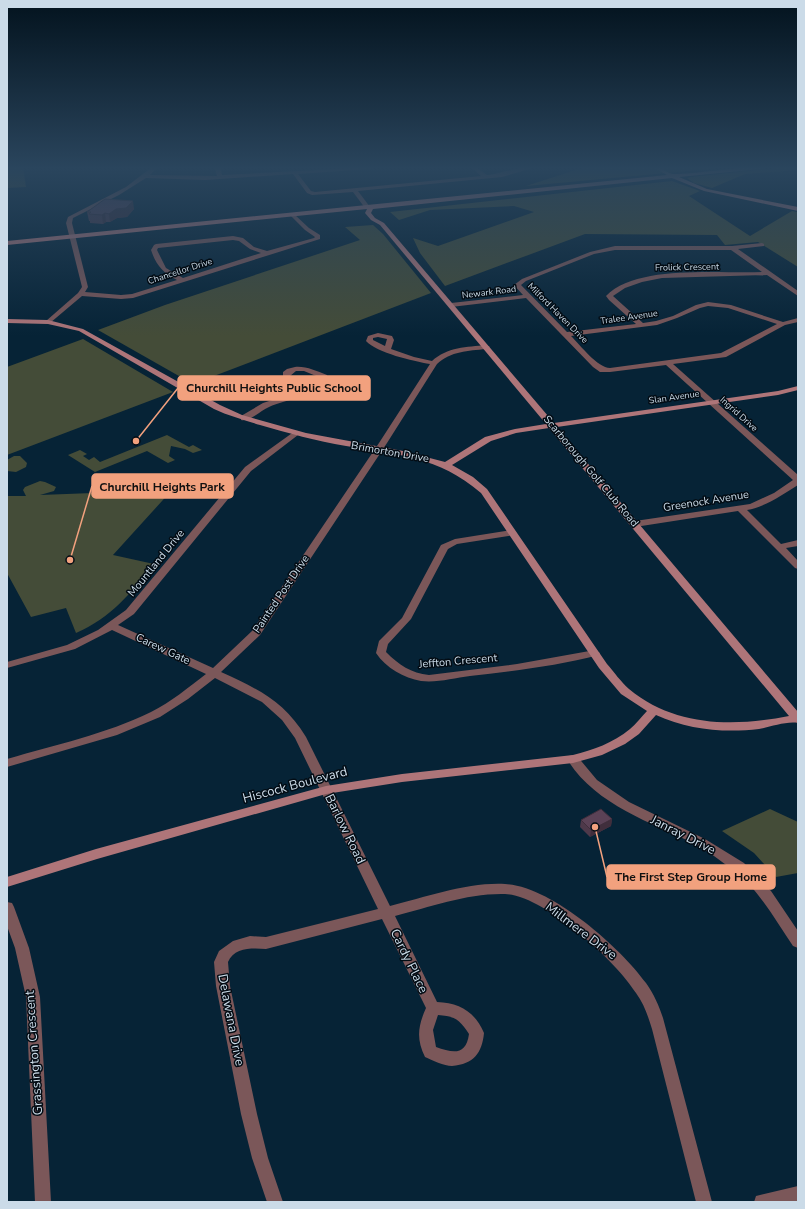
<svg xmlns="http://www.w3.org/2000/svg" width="805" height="1209" viewBox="0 0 805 1209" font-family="'Nunito Sans',sans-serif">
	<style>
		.green { fill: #444c38 }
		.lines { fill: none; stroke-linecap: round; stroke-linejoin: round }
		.street { fill: #7b5759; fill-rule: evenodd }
		.secondary { fill: #ae7579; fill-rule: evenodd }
		.wall { fill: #4e394a }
		.shaded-wall { fill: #402e3c }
		.building { fill: #5b4256; stroke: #402e3c }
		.labels { text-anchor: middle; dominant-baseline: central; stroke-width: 3; stroke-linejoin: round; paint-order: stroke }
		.far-street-label { font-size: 9px; fill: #cbdbe8; stroke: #030c14 }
		.street-label { font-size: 11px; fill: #cbdbe8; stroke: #030c14 }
		.near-street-label { font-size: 13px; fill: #cbdbe8; stroke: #030c14 }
		.leader { fill: none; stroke: #f2a17e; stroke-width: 1.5 }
		.callout-dot { fill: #f2a17e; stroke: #030c14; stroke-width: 1.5 }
		.callout { fill: #f2a17e; stroke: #f2a17e; stroke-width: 1.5 }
		.callout-label { font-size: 12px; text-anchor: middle; font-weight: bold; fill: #111 }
	</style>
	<rect width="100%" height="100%" fill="#062336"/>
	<path class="green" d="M7,167H23L26,187L7,188Z
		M585,167H731L526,186Z
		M786,167H798V170L745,174L712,188L694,183L687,178L691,177Z
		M672,181L700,191L689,196L750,236L792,211L798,212V267L758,242L725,245L717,235L585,234L445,286L420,253L413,238L438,246L534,212L514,206L430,210L399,220L390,212Z
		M373,225L383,234L431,293L193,384L98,330L165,305L360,240L345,227Z
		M83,339L173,392L7,455V367Z
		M167,435L189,447L193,445L202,450L193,453L185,449L171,446L169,456L175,460L168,463L147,451L95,472L68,455L80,450L87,454L83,456L89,460L94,457L100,462Z
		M14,456H20L27,463L26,467L16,472L7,471V460Z
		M40,481L45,482L56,487L54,491L40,495L172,490L113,555L154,564C130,594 112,617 76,633L66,608L31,617L7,573V496H26L23,490L25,487Z
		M770,809L798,822V873L776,877L754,853L722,831Z"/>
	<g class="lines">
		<path class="street" d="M152,167H158L150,175L217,176L215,169L217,167H223L221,169L222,175L373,167L370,169L298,174L311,191L315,192L481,176L471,167H476L487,175C503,173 520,166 536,167L502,177L358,191L370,207L367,209L365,208L353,192L312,195L307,193L293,174L205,180L146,178L119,195L73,218L72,223L88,287L85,292L121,295L132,294L177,280C163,273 156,265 151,250L154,245L156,244L233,236L243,238L254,247L267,251L314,238L315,237L305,230L291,216L294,214L309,228L320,235V239L133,298L121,299L82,296L50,323H46V321L78,293L82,287L66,223L68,217L126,187ZM233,240L239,241L250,249L261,253L183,278L166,268L157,250L158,248Z
			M762,243L764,244V246L738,249L798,291V296L767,275L662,278L642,282L625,288L613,296L643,323L656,321L673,316L696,305L708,302L731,305L783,322L798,318V322L785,325L726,357L673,364L798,475V485C782,495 765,507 747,510L781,544L798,540V546L786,548L798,561V569L795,568L738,511L635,527L630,524L635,521L750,504L774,493L793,480L666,365L610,372H600L593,367L526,298L451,307L448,305L451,303L523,295L514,285L522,279L590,252L615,246H732ZM615,250H731L762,272C719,274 637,264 606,296L609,300L636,324L567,332L521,285L526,281L594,254ZM708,306L728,308L777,324L721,353L610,368C598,368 580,345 571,336L657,325L677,318L700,308Z
			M378,333L392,336L394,340L391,349L414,357L432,361C447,347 467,347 486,345L490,347L486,349C468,351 451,351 437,364L387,443L260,635L221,672C258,689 284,701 306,737L390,906C426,897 468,882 505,884C551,886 620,947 646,983C654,994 659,1006 663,1018L712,1202H696L652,1029C648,1016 644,1004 636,993C615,960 545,896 505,894C468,893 430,907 395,916L437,1002C460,1003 475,1012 484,1033C482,1053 474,1064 452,1066C444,1066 432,1060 425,1057C416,1039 418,1026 426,1008L382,919L266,949C253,948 234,947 228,962L230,986L257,1114L268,1158L283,1202H267L252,1158L241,1114L216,986L214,962L219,951L233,941L250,936L266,937L378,909L295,738L282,720L262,702L215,678L188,699L160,717L117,735L7,767V759C55,745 106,734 151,712C171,702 189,687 206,674L112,630L75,649L7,668V662L67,645L98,630L126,610L245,467L295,431L299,433L298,435L251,471L134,614L118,625L213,668L252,631L379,443L430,364C413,361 377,353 366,341L368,336ZM378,337L387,339L385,346L373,340V338ZM438,1015C455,1016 460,1020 469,1034C466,1056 453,1053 436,1047L433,1030Z
			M295,367C306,366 316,371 327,375L329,381C317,396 286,399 269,407C261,410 250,422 241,420V416L263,403L309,388L283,377V372L287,369ZM296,371H304L321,378V381L315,385L290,376Z
			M511,530L516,533L514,535L457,544L448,549L411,619L388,644L386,652C399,665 411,673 429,675L517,664L595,650L600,653L599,655C557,666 513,671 470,676C454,678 437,683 421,681C404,678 386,668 376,653L379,641L402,618L441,545L455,539Z
			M573,755L577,756L597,780L629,802L705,839L744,863L771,891L798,931V948L793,946C776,921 757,887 733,870C721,861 708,851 695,844C650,822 594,804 567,759L569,756Z
			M7,902L12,903L14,907L29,948L40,997L51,1202H35L26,997L15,948L7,926Z
			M798,1186V1202H754L756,1196Z"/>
		<path class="secondary" d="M653,167C662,167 668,175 676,174C705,173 733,167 762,167L760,169L679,177L707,189L798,207V211L704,191L672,178L373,209L371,213L375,218L384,223L554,423L778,391L798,386V390L778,395L557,427L798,712V723C786,721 771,727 759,729C725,733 688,730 656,715L639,734L625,744L602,755L573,763L402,782L326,794L97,859L7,887V877L96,849L326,786L402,774L573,755C593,750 613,743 630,729C636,724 641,717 647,711L621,694L599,668L481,493C438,456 398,455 346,446C316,441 288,433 260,425C244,420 229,416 214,409L79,331L48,324L7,323V319L48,320L83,329L220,405L242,415L306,433L403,451L445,462L485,437L515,429L546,424L380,225L371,220L365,213L367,209L7,245V241L667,175ZM549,428L789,716C734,727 675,727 629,689C621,682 614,672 607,664L487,489L473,477L452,465L491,441L516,433Z"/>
	</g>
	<path class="wall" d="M134,209L127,217L117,218L110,222H106L103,224L90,223V221H89L87,212Z
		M612,819L611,826L590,837L580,827L581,820Z"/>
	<path class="shaded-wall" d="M133,201L134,209L127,217L117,218L110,222L109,214L116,209Z
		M105,213L106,222L103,224L102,215Z
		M612,819L611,826L590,837L591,830Z"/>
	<path class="building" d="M105,199L133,201L126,208L116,209L109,214L105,213L102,215L89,214L91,212H87Z
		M601,809L612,819L591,830L581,820Z"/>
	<linearGradient id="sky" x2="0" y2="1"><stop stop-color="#03131e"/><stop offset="0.5" stop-color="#2a455d"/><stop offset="1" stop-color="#2a455d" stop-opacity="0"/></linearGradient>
	<rect width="805" height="336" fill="url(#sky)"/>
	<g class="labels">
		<g class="far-street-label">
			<text transform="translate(687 267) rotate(-1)">Frolick Crescent</text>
			<text transform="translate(180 271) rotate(-18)">Chancellor Drive</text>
			<text transform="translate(489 292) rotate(-7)">Newark Road</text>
			<text transform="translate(558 313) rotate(45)">Milford Haven Drive</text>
			<text transform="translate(629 317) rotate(-8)">Tralee Avenue</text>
			<text transform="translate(674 397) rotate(-8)">Slan Avenue</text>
			<text transform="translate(739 414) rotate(42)">Ingrid Drive</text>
		</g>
		<g class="street-label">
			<text transform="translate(390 452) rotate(10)">Brimorton Drive</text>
			<text transform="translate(591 471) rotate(50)">Scarborough Golf Club Road</text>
			<text transform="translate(706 501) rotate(-9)">Greenock Avenue</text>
			<text transform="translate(156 563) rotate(-51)">Mountland Drive</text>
			<text transform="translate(281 594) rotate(-56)">Painted Post Drive</text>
			<text transform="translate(163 649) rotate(25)">Carew Gate</text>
			<text transform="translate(458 661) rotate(-5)">Jeffton Crescent</text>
		</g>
		<g class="near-street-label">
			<text transform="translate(295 785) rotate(-15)">Hiscock Boulevard</text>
			<text transform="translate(345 829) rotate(64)">Barlow Road</text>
			<text transform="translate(683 835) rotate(27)">Janray Drive</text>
			<text transform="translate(581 931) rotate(37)">Millmere Drive</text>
			<text transform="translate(409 961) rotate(64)">Cardy Place</text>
			<text transform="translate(231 1020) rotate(79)">Delawana Drive</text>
			<text transform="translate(34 1053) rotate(-94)">Grassington Crescent</text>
		</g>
	</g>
	<path class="leader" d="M136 441L178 388M70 560L92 486M595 827L607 877"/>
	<g class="callout-dot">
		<circle cx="136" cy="441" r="4"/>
		<circle cx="70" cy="560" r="4"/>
		<circle cx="595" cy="827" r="4"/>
	</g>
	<g class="callout">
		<rect x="178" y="376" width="192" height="24" rx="4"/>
		<rect x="92" y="474" width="141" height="24" rx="4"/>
		<rect x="607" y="865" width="168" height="24" rx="4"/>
	</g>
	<g class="callout-label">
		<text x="274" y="392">Churchill Heights Public School</text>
		<text x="162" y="491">Churchill Heights Park</text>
		<text x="691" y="881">The First Step Group Home</text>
	</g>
	<rect width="805" height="1209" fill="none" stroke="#cbdbe8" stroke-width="16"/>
</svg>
